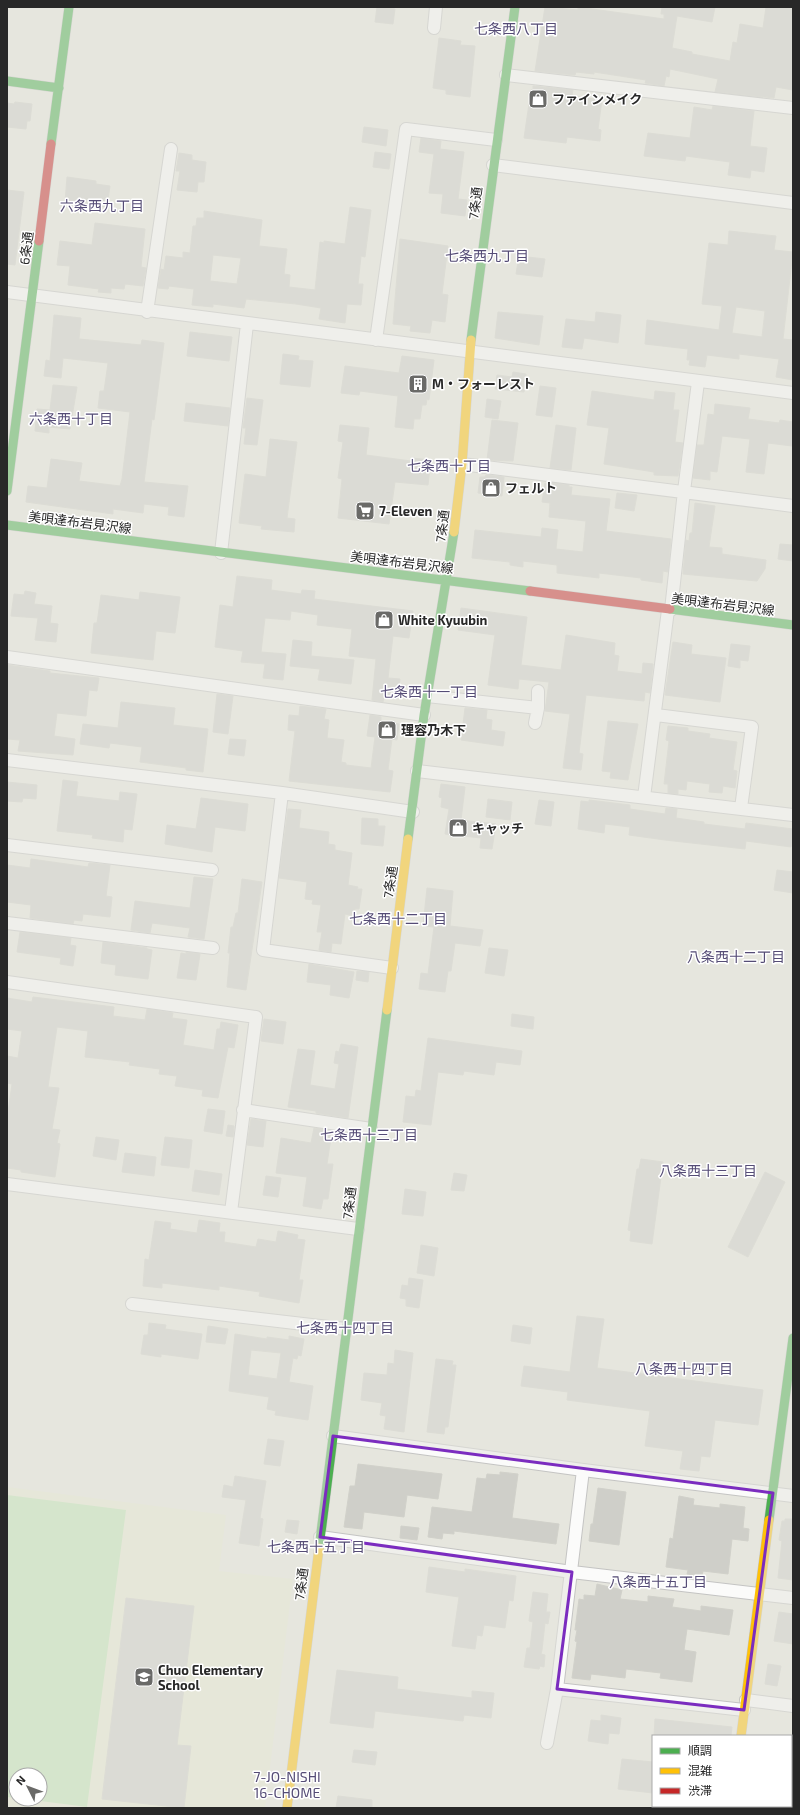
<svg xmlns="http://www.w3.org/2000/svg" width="800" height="1815" viewBox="0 0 800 1815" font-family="'Exo 2','Noto Sans JP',sans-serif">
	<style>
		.education { fill: #e7e9d3; fill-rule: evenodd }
		.pitch { fill: #c1e5b6 }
		.building { fill: #cfcfc9; stroke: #d1d1ca; fill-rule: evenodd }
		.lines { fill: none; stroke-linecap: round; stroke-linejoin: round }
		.street-casing { stroke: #c4c4c3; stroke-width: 14 }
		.fast-casing { stroke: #c4c4c3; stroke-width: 10 }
		.slow-casing { stroke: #c4c4c3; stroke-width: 10 }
		.jam-casing { stroke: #c4c4c3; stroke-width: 10 }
		.street { stroke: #fbfbfa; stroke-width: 12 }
		.fast { stroke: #4caf50; stroke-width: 9 }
		.slow { stroke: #ffc107; stroke-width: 9 }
		.jam { stroke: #c62828; stroke-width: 9 }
		.marked { fill: none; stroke: #7b2cbf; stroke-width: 3; stroke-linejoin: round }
		.labels { text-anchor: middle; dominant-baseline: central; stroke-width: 3; stroke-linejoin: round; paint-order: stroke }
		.poi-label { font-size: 13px; font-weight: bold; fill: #282828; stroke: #fff; text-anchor: start }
		.street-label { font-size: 13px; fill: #282828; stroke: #fff }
		.neighbourhood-label { font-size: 14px; fill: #554c76; stroke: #fff }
	</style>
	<rect width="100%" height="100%" fill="#e6e6de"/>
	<path class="education" d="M7,1487L226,1515L219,1571L293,1579L265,1808H23L7,1806ZM16,1775H40V1799H16Z"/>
	<path class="pitch" d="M7,1495L126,1510L87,1807L25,1799H40V1775H16V1798L7,1797Z"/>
	<path class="building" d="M377,7L395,9L393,24L375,22Z
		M545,7L578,10V7L664,19V14H661L662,7H715L712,22L677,16L672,48L692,52V54L730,61L733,42L737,43L740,24L763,28L766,7H793V90L776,87L774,98L715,92L718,79L670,69L669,77L666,76L664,86L645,83L646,80L594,72V74L576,72L575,75L535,71Z
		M439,38L461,41L460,45L475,46L470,97L446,94V90L433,88Z
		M533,86L573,90L572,96L602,100L598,129L601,130L600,141L567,137L566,143L524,138L531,90H533Z
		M15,102L32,104L30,121H27L26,129L7,127V103L14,104Z
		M713,106L754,111L750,146L767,148L764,172L751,170L750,178L728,175L730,162L686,156L685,161L644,156L648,133L690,138L694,107L712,110Z
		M364,127L388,130L386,146L362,142Z
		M421,138L441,141L440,149L464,152L458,199L467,200L465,216L441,213L443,194L429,193L434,154L419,152Z
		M375,152L391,154L389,169L373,167Z
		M179,153L192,155V160L206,162L204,182H198L197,192L177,190L180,171H176Z
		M67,177L96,181V184L110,186L107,207L65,202Z
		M7,190L24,192L15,265L7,264Z
		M350,207L371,210L365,257L361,256L358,284H363L361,305L347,304L345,323L319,319L321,308L296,304L246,299L244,308L213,304V307L192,305L194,289L169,286L168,289L158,288L161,269L164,270L166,256L183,258V252L190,253L193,226H196L197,218H204V211L262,220L259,246L287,249L284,274L290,275L289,287L315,290L320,242L324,243V241L345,244ZM213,255L241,258L237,284L210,281Z
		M95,223L145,229L141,267L146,268L143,286L125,284L124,289L111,288V293L98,292L99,289L68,285L70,266L57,265L60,241L92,245Z
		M729,231L776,236L774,250L793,252L783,339L793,340V380L776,377L779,359L739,354V359L707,355L705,367L689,365L690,360H687L688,349L645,344L647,320L719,330L722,306L702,304L709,243L728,245ZM736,307L765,311L762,337L732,333Z
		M400,239L448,246L442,294L448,295L445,322L432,320L430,333L410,331L411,326L393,324Z
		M519,256L545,259L542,277L516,274Z
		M498,312L543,316L539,345L495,338Z
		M596,312L621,315L618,343L584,338L582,349L562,347L566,319L595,322Z
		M54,315L81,318L79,339L141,345L142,340L164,343L154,420L152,419L144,482L188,486L184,517L168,515L169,507L144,504L143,513L113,509V514L26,502L28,486L47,488L51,459L82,463L79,481L120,486L122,479L130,412L98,408L100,391H104L108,363L63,358L61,378L44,376L46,360L50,361Z
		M190,332L232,337L229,361L187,356Z
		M283,354L299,356L298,360L313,361L310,387L280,384Z
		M402,356L434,360L429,400L427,399L426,405H422L420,419H414L413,429L395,427L398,396L360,391L359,395L341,393L345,366L399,373Z
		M513,372L526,374L524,392L495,389L497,375L512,377Z
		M53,385L77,387L70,429L49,427V433L35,431L37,409L50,410Z
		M540,386L556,388L552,417L536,415Z
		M592,391L654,400L655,391L675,393L673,410H679L675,442L683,443L678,476L654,475V472L604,464L609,428L587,425Z
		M247,398L263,400L257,445L244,444L246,428H243Z
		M487,399L501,401L498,419L485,417Z
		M186,403L230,408L228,426L184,421Z
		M715,404L750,408L748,419L779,423L780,420L793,422L792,446L768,443L764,474L746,472L750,439L722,436L717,472L710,471V480L693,478L697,445H704L708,414L714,415Z
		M492,420L518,423L513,461L487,460Z
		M340,425L369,428L366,455L411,461V458L431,460L428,485L395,482L389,524L338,518L342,479L338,478L343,442L338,441Z
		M556,425L576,428L571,470L550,468Z
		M270,439L297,442L287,518L295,519L294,532L261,529L262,526L239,523L245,474L266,477Z
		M486,475L504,477L502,496L478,493L480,477H485Z
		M548,482L569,485V487H572L571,495L610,499L606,531L671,539L668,572L663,571L662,583L641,580V578L599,573V578L557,573V565L523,561V567L510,565V562L472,558L475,530L541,537L542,528L558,530L556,549L583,552L586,521L549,517L550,503L542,502L545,483L548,484Z
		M617,493L637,495L634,511L615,508Z
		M695,503L715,506L709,547L722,548V554L766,560L765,569L757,581L683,574L686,540L689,541L690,533H692Z
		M780,544L793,545V561L778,559Z
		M237,576L272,580L271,590L301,594L302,590L315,591L314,599L413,611L409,638L393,636L388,678L400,679L397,698L384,696L383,702L372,700L376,659L349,656L352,629L317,625L318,615L291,611L290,620L265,618L261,652L286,654L283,680L263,678L265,664L241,662L243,651L215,647L220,605L233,607Z
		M25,591L36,593L34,604L52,606L50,623L58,624L56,642L35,640L38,618L11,616L14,594L24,595Z
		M140,592L180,597L175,633L156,631L153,660L91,653L94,623H97L101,595L139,600Z
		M461,608L527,617L521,665L561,670L566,635L615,643L614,655L619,656L617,671L642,674L643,663L653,664L650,693L645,692L644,701L586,695L579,753L583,754L581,770L563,768L570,714L545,711L549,682L519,679L518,689L488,685L495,635L458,630Z
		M293,640L312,642L311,656L354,660L351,684L318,680L320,669L290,666Z
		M673,642L692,645L691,654L726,658L720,702L665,695Z
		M731,644L750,646L748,661L740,660V668L728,666Z
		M7,665L50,671V673L99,678L97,691L89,690L86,716L57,713L54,736L75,739L73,755L18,751L20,740L7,739Z
		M217,694L233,696L228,734L213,732Z
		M121,702L175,708L173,725L208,729L203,772L186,770V768L140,762L142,747L110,743L109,748L80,744L83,724L118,728Z
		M300,706L326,709L324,719L329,720L327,738L344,740L341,762L346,763V765L371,768L375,737L367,736L370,715L381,717V722L399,724L397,740L392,739L388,770L393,771L390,792L289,781L295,731L288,730L289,715L299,716Z
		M465,708L487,710L486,719L492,720L491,730L505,732L503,746L461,740Z
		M608,721L638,724L628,780L610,778L611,772L602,771Z
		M668,726L688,728V731L710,734L709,738L737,742L733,770L737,771L735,788L723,786L722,793L709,792L710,784L687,781L686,790L678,789V794L668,793V784H664L669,741L666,740Z
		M230,739L246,740L244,756L228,754Z
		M63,780L78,782L76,796L119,801L120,792L137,794L132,830L124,829L123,842L92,838L93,835L57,831Z
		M7,782L37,785L36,799L23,798L22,802L7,801Z
		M441,784L465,787L461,820L496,824L492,849L480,848L481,838L445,834L449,809L441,807L442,798L439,797Z
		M201,798L248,804L245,831L215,827L212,852L165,844L167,825L196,829Z
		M488,799L512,802L510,820L486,817Z
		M539,800L554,802L551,826L535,824Z
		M589,800L630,805V809L665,814L666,808L677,809L676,818L704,822V824L745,829L746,823L793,829L791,847L746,841L745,849L665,840L629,835L630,827L605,824L604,833L578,829L581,801L589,802Z
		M288,809L301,810L299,828L329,832L328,844L335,845V850L352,853L348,885L358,887L357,889H362L359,909H355L354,916L345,914L341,944L332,943L331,952L319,950L322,932H317L321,905L312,904L313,900L305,899L307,882L279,878Z
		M362,818L378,819V826H385L383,846L361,844Z
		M31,859L88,867L89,863L110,865L106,896L112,897L110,917L83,914L82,921L74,920L73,924L30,918L31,905L7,902V865L30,868Z
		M777,870L793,872V893L774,890Z
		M194,877L213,879L204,939L188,937L190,928L152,923L150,933L131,930L135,901L190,908Z
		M242,879L262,882L246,990L227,987L230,953H228L231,927H233L236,913H238Z
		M427,888L453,891L450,926L483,930L480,946L455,943L451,971H448L445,992L419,989L421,973L428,974L434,927L423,926Z
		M20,932L71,938L70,945L76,946L73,966L60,964L61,958L17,952Z
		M103,942L147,948V949L152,950L148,979L115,975L116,965L101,963Z
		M489,948L508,950L504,976L485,973Z
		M186,952L200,954L196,980L177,978L181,953L186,954Z
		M309,964L354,972L349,998L330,995L331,985L307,982Z
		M357,971L369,972L368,982L356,980Z
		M33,997L114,1007L113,1016L145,1020L147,1009L173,1013L172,1018L187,1020L183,1045L214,1050L217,1029H220L221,1022L238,1025L234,1048L228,1047L218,1098L202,1096L203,1090L175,1086L177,1076L159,1074L160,1069L129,1065L130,1062L85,1057L88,1031L57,1027L48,1087L59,1088L52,1129L60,1130L57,1143L60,1144L55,1177L21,1172V1170L7,1168V1119L12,1084L7,1083V1056L18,1058L22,1031L7,1029V998L32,1002Z
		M512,1014L534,1017L533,1029L511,1026Z
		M264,1019L286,1022L283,1044L261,1041Z
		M428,1038L522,1051L520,1065L496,1062L494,1075L464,1071L463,1075L438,1072L431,1125L403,1122L406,1096L415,1097L416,1090L421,1091Z
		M341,1044L358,1047L348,1118L316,1113V1111L288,1107L298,1049L315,1051L310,1085L335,1089L339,1064L334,1063L336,1051L339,1052Z
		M208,1109L225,1111L222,1134L204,1131Z
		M251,1119L266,1121L263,1147L247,1145Z
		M228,1125L234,1126L233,1137L226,1136Z
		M314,1128L332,1131L327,1164H333L328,1199H323L321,1209L303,1206L307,1177L276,1173L281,1138L311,1143Z
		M96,1137L119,1140L116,1160L93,1156Z
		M165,1137L192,1140L189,1168L161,1165Z
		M125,1153L156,1157L154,1176L122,1172Z
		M641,1159L663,1162L652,1244L630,1241L631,1231L628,1230L637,1169H639Z
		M195,1170L222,1174L219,1195L192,1191Z
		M765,1172L785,1182L748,1257L728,1247Z
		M454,1173L467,1175L464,1191L451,1190Z
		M266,1176L281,1178L278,1197L263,1195Z
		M405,1189L426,1192L423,1216L402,1214Z
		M199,1220L220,1223L219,1232H225L224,1242L256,1247L258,1239L276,1242L278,1231L298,1235L297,1239L305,1240L299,1280H303L299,1303L259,1296L260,1292L219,1286V1290L162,1283V1288L143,1286L145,1259L149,1260L155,1221L171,1223L170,1229L197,1233Z
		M421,1245L438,1248L434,1276L417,1273Z
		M409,1278L423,1280L419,1308L406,1306V1299L400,1298L402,1285L408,1286Z
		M577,1316L604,1319L597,1368L763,1390L758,1425L715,1420L710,1457L701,1456L699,1471L680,1469L683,1451L645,1446L650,1411L567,1400L568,1392L521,1386L524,1366L570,1372Z
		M149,1323L166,1325L165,1329L202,1334L198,1359L161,1354V1357L141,1354L144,1335H148Z
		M513,1325L532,1328L530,1344L511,1341Z
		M208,1326L228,1329L225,1344L206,1342Z
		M235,1334L267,1339V1337L289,1340V1336L304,1339L301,1356L298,1355L297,1359L293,1358L289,1382L313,1386L308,1420L275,1415L276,1411L267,1409L269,1397L229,1391ZM251,1350L281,1353L277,1379L248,1375Z
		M395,1350L413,1353L404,1432L384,1429L386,1416L380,1415L382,1403L361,1400L364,1373L387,1375L388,1363L394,1364Z
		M436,1359L453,1361L452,1365H456L448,1427H445L444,1434L427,1432Z
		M268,1439L284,1441L280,1466L264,1464Z
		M358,1464L442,1474L438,1499L407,1495L404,1517L364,1512L362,1529L344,1527L350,1486H355Z
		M500,1472L518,1474L512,1518L559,1524L556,1544L454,1531V1534L443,1533L442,1539L428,1537L432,1507L472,1512L477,1478L486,1479L487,1474L500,1475Z
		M235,1476L266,1481L260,1518L263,1519L259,1546L239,1543L246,1500L222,1497L224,1485L233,1487Z
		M598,1488L626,1492L619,1545L589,1541L591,1524H593Z
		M679,1496L694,1499L693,1505L720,1508V1504L745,1507L743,1528L749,1529L748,1541L732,1539L728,1574L703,1571L702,1576L687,1574L688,1570L666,1567L670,1538L673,1539Z
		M785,1519H793V1580L778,1578L782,1541L779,1540L782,1521H785Z
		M287,1520L299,1521L297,1534L285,1532Z
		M401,1526L419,1528L417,1540L400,1538Z
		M429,1567L465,1572V1569L516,1576L513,1601L509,1600L505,1628L484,1625L482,1636L477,1635L475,1649L452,1646L459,1597L426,1592Z
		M597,1584L622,1590L620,1599L648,1602V1596L674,1599L672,1607L701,1611V1606L733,1610L729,1635L687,1629L684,1650L696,1652L692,1682L660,1678L661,1673L626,1669L625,1678L591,1674L590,1680L572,1678L577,1642L575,1641L577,1630H575L579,1599L584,1600V1595L595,1596Z
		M533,1592L548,1594L546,1612H550L548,1624L545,1623L542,1650L541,1654L545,1655L544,1667L540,1666L539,1669L524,1667L527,1648H530L533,1622L529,1621Z
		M126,1598L194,1606L177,1745L191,1746L184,1808L102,1799Z
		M779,1612L793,1614V1644L774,1641Z
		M768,1664L781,1666L777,1686L765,1684Z
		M337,1670L398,1677L397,1689L472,1698V1691L494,1693L491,1718L464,1715L463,1721L375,1711L373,1728L330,1723Z
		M601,1715L621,1718L619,1734L609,1733L608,1744L588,1741L591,1720L601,1721Z
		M655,1719L732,1727L731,1736H654Z
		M354,1750L377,1752L375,1765L352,1762Z
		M622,1759L653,1762V1793L618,1789Z
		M338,1796L372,1800V1808H336Z"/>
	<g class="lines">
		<defs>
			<path id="street" d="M434,28L436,7
				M506,75L793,108
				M493,165L793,203
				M7,292L793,393
				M147,312L171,149
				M376,340L406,129L496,140
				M462,464L793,506
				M221,553L247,324
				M671,610L684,491L698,382
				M7,657L424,715
				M427,696L538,708
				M656,715L752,727L741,808
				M535,723L538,708V691
				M7,760L282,793L413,812
				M417,771L793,815
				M282,793L263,950L392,968
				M644,797L668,610
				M7,845L212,870
				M7,923L213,948
				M7,982L256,1017L231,1212
				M243,1110L371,1129
				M7,1184L358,1229
				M132,1304L346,1329
				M333,1436L583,1470L793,1496
				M320,1537L572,1572L793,1598
				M557,1689L744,1710
				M746,1700L793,1706
				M547,1743L557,1689L583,1470
				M791,1795H793"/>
			<path id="fast" d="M7,81L59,88
				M51,144L69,7
				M471,340L515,7
				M7,491L39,241
				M7,525L530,591
				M670,609L793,625
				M408,839L424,715L454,532
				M769,1520L793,1338
				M319,1548L387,1010
				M732,1806V1808"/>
			<path id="slow" d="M454,532L462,464L471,340
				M387,1010L408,839
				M741,1736L769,1520
				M287,1808L319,1548"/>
			<path id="jam" d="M39,241L51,144
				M530,591L670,609"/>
		</defs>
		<use href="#street" class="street-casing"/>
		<use href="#fast" class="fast-casing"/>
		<use href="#slow" class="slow-casing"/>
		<use href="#jam" class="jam-casing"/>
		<use href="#street" class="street"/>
		<use href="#fast" class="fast"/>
		<use href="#slow" class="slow"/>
		<use href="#jam" class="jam"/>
	</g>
	<path d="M0 0H800V1815H0ZM333,1436L773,1493L744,1710L557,1689L572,1572L320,1537Z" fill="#e6e6de" fill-opacity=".55" fill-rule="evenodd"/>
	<path class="marked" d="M333,1436L773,1493L744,1710L557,1689L572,1572L320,1537Z"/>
	<defs>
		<symbol id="shop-square" viewBox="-11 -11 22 22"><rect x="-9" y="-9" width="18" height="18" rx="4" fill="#6a6a68" stroke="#fff"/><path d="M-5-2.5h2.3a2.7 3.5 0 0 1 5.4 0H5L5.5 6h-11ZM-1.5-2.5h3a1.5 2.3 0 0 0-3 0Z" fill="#fff"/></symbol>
		<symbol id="building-square" viewBox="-11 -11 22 22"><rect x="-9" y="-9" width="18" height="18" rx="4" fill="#6a6a68" stroke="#fff"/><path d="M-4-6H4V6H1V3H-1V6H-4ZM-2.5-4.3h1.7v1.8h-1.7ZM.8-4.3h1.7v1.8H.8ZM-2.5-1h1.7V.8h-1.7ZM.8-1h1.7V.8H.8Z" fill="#fff"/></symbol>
		<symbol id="supermarket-square" viewBox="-11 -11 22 22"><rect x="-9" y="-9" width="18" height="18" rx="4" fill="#6a6a68" stroke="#fff"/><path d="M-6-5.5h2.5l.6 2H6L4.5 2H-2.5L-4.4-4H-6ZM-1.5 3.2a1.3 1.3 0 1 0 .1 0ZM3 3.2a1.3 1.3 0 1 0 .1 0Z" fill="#fff"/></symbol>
		<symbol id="school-square" viewBox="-11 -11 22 22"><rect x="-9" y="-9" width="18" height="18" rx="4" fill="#6a6a68" stroke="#fff"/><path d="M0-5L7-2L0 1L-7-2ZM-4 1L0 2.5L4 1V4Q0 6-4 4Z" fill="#fff"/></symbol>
	</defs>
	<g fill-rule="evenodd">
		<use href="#shop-square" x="527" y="88" width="22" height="22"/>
		<use href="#building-square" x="407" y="373" width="22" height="22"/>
		<use href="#shop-square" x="480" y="477" width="22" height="22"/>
		<use href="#supermarket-square" x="354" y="500" width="22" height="22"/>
		<use href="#shop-square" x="373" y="609" width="22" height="22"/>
		<use href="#shop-square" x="376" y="719" width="22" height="22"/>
		<use href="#shop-square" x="447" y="817" width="22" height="22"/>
		<use href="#school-square" x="133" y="1666" width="22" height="22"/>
	</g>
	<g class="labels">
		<g class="poi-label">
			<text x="552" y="99">ファインメイク</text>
			<text x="432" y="384">M・フォーレスト</text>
			<text x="505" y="488">フェルト</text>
			<text x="379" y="511">7-Eleven</text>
			<text x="398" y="620">White Kyuubin</text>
			<text x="401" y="730">理容乃木下</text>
			<text x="472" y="828">キャッチ</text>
			<text x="158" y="1670">Chuo Elementary<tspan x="158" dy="15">School</tspan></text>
		</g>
		<g class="street-label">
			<text transform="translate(475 203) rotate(-83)">7条通</text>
			<text transform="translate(26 248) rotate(-83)">6条通</text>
			<text transform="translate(80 522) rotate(7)">美唄達布岩見沢線</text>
			<text transform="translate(442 526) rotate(-83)">7条通</text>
			<text transform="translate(402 562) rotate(7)">美唄達布岩見沢線</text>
			<text transform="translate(723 604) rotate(7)">美唄達布岩見沢線</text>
			<text transform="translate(390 882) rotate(-82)">7条通</text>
			<text transform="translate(349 1203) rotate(-83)">7条通</text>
			<text transform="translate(301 1584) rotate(-83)">7条通</text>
		</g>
		<g class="neighbourhood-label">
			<text x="516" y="28">七条西八丁目</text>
			<text x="102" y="205">六条西九丁目</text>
			<text x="487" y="255">七条西九丁目</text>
			<text x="71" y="418">六条西十丁目</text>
			<text x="449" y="465">七条西十丁目</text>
			<text x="429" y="691">七条西十一丁目</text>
			<text x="398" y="918">七条西十二丁目</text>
			<text x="736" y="956">八条西十二丁目</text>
			<text x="369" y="1134">七条西十三丁目</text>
			<text x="708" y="1170">八条西十三丁目</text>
			<text x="345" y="1327">七条西十四丁目</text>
			<text x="684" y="1368">八条西十四丁目</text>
			<text x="316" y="1546">七条西十五丁目</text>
			<text x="658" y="1581">八条西十五丁目</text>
			<text x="287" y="1776">7-JO-NISHI<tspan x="287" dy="16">16-CHOME</tspan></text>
		</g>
	</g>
	<rect width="800" height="1815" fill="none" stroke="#282828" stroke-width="16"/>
	<rect x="652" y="1735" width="140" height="72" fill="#ffffff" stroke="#a9a9a9"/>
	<rect x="660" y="1748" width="20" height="6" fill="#4caf50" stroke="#a9a9a9"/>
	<text x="688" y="1755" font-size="12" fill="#282828">順調</text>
	<rect x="660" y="1768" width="20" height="6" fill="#ffc107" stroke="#a9a9a9"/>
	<text x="688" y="1775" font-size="12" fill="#282828">混雑</text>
	<rect x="660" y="1788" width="20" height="6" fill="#c62828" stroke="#a9a9a9"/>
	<text x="688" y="1795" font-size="12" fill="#282828">渋滞</text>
	<g transform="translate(28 1787) rotate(312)"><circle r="19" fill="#ffffff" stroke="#a9a9a9"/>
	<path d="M0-3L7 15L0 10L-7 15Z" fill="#6a6a68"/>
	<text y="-6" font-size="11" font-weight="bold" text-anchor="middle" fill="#282828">N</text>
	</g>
</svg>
